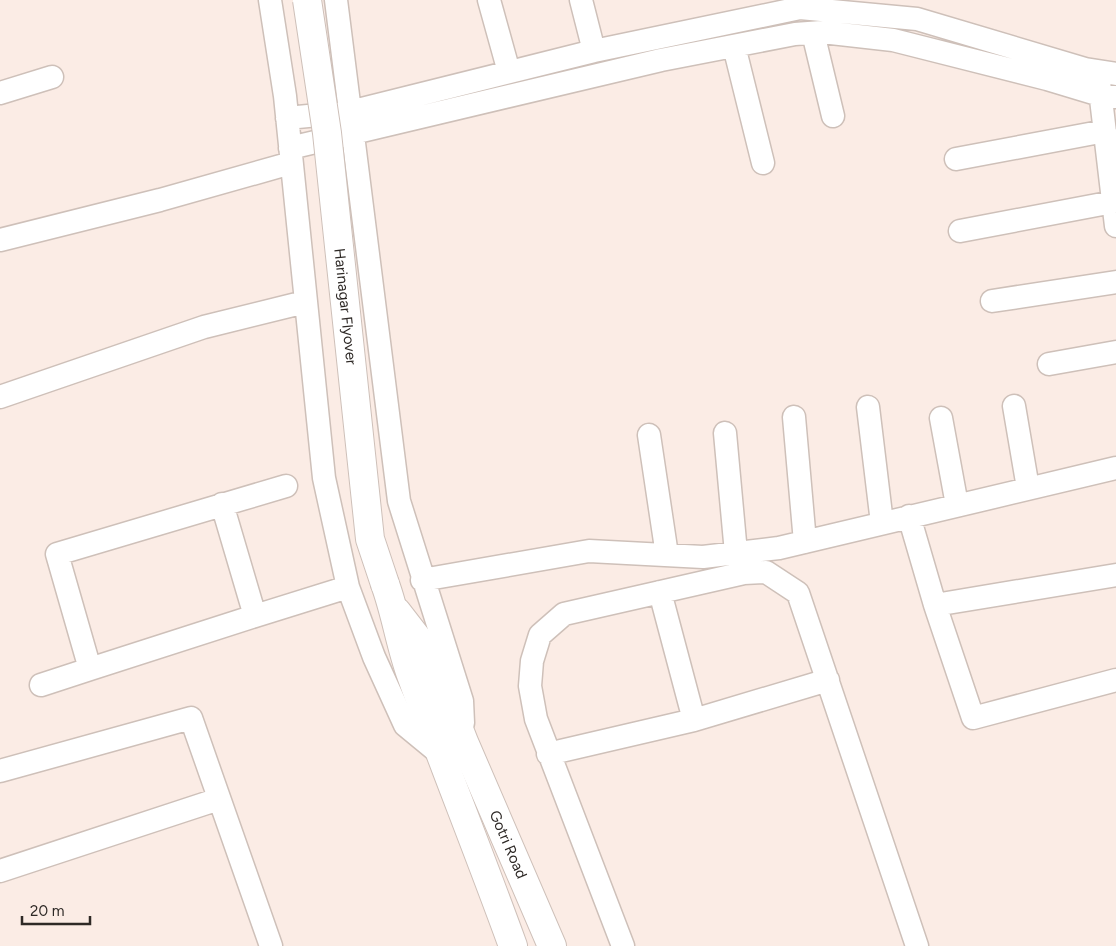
<svg xmlns="http://www.w3.org/2000/svg" width="1116" height="946" viewBox="0 0 1116 946" font-family="Figtree,sans-serif">
	<style>
		.lines { fill: none; stroke-linecap: round; stroke-linejoin: round }
		.minor-casing { stroke: #cec0b9; stroke-width: 25 }
		.major-casing { stroke: #cec0b9; stroke-width: 30 }
		.minor { stroke: #fff; stroke-width: 22 }
		.major { stroke: #fff; stroke-width: 28 }
		.major-bridge-casing { stroke: #cec0b9; stroke-width: 30; stroke-linecap: butt }
		.major-bridge { stroke: #fff; stroke-width: 28 }
		.labels { text-anchor: middle; dominant-baseline: central; stroke-width: 5; stroke-linejoin: round; paint-order: stroke }
		.street-label { font-size: 15px; fill: #2e2926; stroke: #fbece5 }
	</style>
	<rect width="100%" height="100%" fill="#fbece5"/>
	<g class="lines">
		<defs>
			<path id="minor" d="M270,0L285,96L324,478L348,587L374,657L405,725L439,753
				M336,0L399,501L462,701L463,723
				M489,0L509,72
				M581,0L594,51
				M813,33L833,116
				M734,46L763,163
				M1099,82L1116,226
				M0,93L52,77
				M287,118L350,112L594,51L800,8L917,19L1085,69L1116,74
				M290,148L661,60L795,34L822,32L893,40L1047,79L1100,95L1116,97
				M956,159L1105,131
				M960,231L1113,202
				M0,240L160,200L291,163
				M992,301L1116,282
				M1049,364L1116,352
				M0,397L204,327L305,302
				M1014,406L1028,488
				M868,407L882,523
				M794,417L805,542
				M941,418L957,505
				M725,433L736,553
				M649,435L667,555
				M222,504L255,616L90,669L57,554L286,486
				M909,516L935,605L973,718L1116,680
				M422,580L589,551L703,557L779,548L1116,468
				M935,605L1116,575
				M255,616L348,587
				M41,685L90,669
				M694,720L828,680
				M548,754L694,720L660,592
				M0,771L191,718L271,946
				M0,871L219,799
				M623,946L536,719L530,686L532,661L540,635L564,614L744,573L766,572L798,593L917,946"/>
			<g id="major">
				<path d="M385,584C396,614 400,645 411,675C444,766 480,855 513,946"/>
				<path id="s1" d="M397,612L421,643L436,670L464,742L552,946"/>
			</g>
		</defs>
		<use href="#minor" class="minor-casing"/>
		<use href="#major" class="major-casing"/>
		<use href="#minor" class="minor"/>
		<use href="#major" class="major"/>
		<defs>
			<g id="major-bridge">
				<path id="s2" d="M307,0L327,133L370,539L385,584"/>
			</g>
		</defs>
		<use href="#major-bridge" class="major-bridge-casing"/>
		<use href="#major-bridge" class="major-bridge"/>
	</g>
	<g class="labels">
		<g class="street-label">
			<text stroke="none"><textPath href="#s2" startOffset="309">Harinagar Flyover</textPath></text>
			<text stroke="none"><textPath href="#s1" startOffset="259">Gotri Road</textPath></text>
		</g>
	</g>
	<path d="M22 916v8h68v-8" fill="none" stroke="#2e2926" stroke-width="2.5"/>
	<text x="30" y="916" font-size="15" fill="#2e2926" stroke="#fbece5" stroke-width="4" paint-order="stroke">20 m</text>
</svg>
